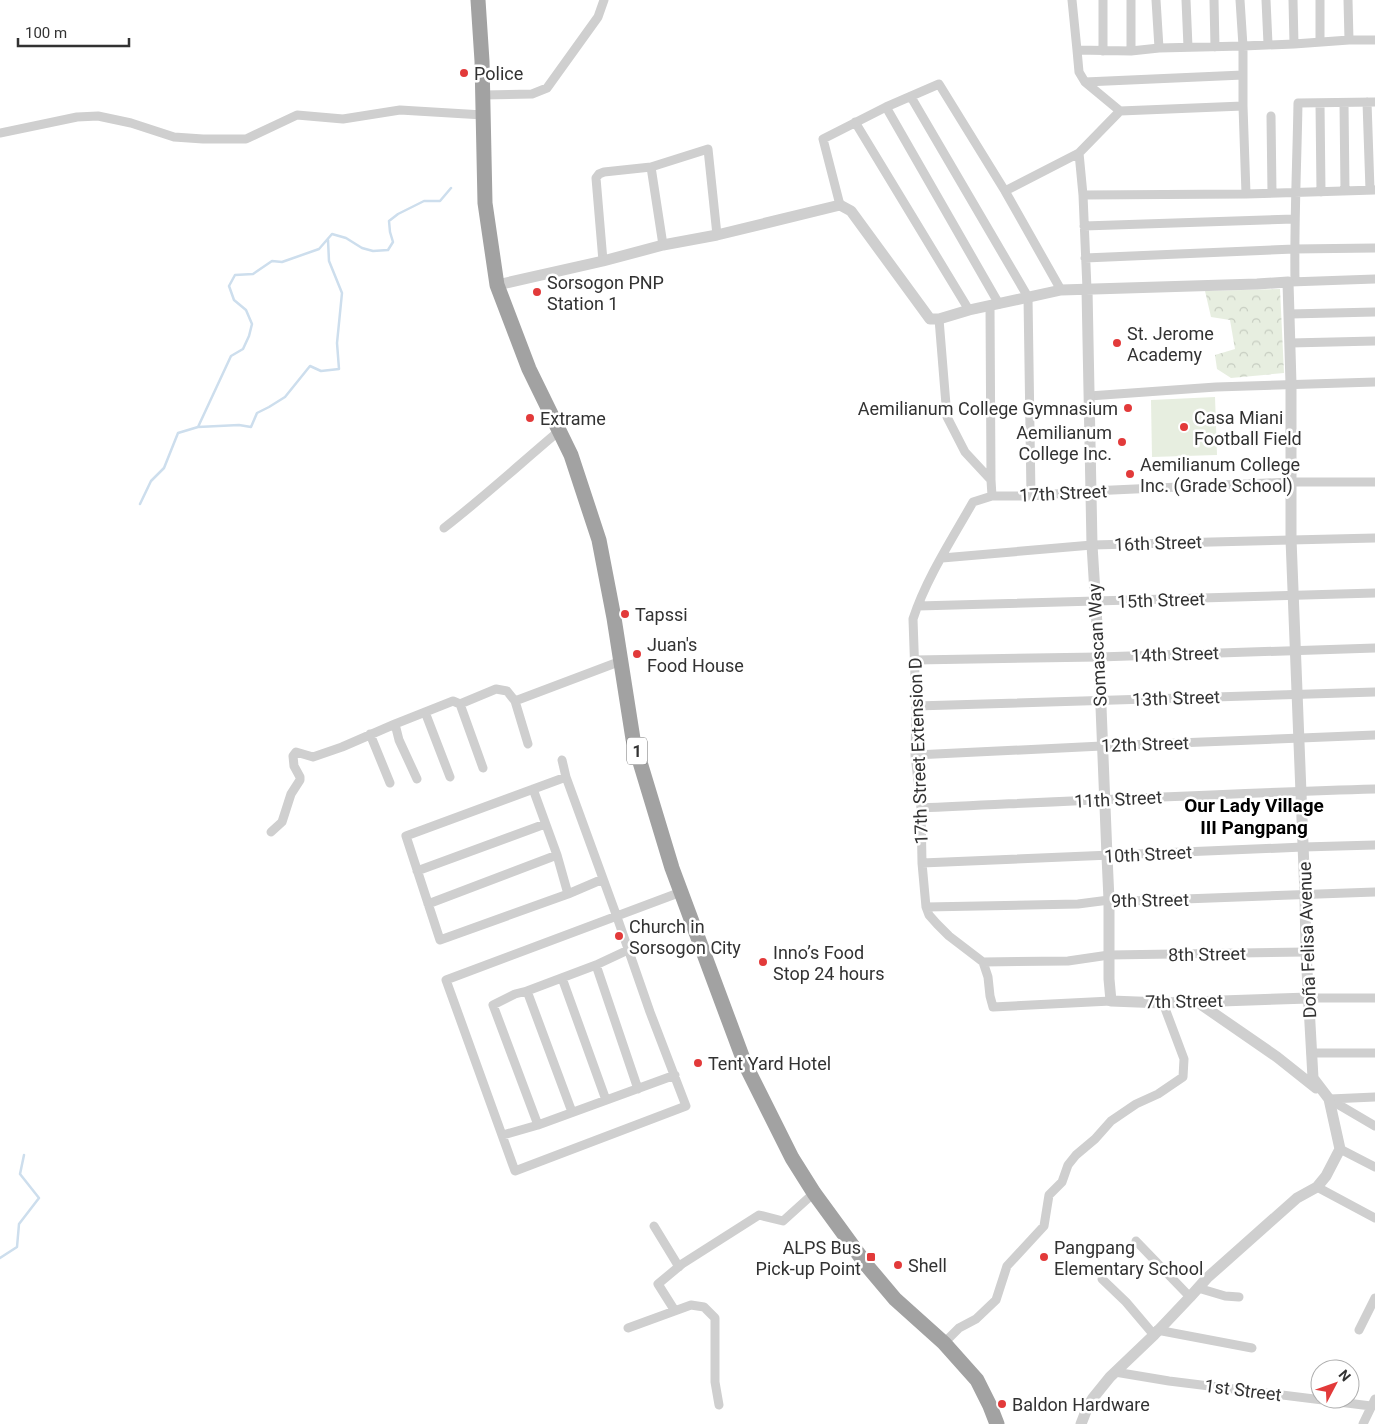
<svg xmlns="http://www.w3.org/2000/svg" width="1375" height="1424" viewBox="0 0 1375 1424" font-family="Roboto,sans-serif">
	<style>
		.forest { fill: url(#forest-crowns) }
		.pitch { fill: #e7eee0 }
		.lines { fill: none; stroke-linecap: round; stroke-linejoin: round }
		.stream { stroke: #cddeed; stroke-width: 2.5 }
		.minor { stroke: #cfcfcf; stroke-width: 9 }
		.tertiary { stroke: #cfcfcf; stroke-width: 11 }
		.trunk { stroke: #a2a2a2; stroke-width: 15 }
		.poi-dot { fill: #e23a3a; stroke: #fff; stroke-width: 2 }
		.labels { text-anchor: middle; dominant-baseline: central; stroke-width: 5; stroke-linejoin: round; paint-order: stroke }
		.shield { fill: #fff; stroke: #707070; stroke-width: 1 }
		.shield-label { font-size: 16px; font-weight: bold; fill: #323232 }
		.poi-label { font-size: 18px; fill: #323232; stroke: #fff; text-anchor: start }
		.street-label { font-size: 18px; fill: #323232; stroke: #fff }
		.neighbourhood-label { font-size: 19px; font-weight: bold; fill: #000; stroke: #fff }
	</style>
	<defs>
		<pattern id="forest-crowns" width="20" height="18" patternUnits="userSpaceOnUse" patternTransform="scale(1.25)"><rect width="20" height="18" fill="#e7eee0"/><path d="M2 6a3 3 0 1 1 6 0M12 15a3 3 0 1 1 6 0" fill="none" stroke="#c7cdc1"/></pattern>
	</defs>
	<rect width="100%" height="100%" fill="#fff"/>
	<path class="forest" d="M1280,289L1284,373L1231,378L1217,369L1215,355L1235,349L1230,320L1211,317L1205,291Z"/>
	<path class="pitch" d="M1215,397L1217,455L1152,457L1151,400Z"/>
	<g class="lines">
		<path class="stream" d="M198,427L239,425L251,427L257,413L269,407L285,397L310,366L321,371L339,369L337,343L342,293L329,261L328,240
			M140,504L151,481L164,468L178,433L198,427L231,356L243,349L249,336L252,324L246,310L234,300L229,286L235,275L253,274L272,261L282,262L319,249L332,234L346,238L362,248L373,251L388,250L393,242L390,232L389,221L398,214L424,201H440L451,188
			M0,1258L17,1247L19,1224L39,1198L20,1174L24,1155"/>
		<path class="minor" d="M1072,0L1077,50
			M1103,0V51
			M1131,0V51
			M1156,0L1159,48
			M1186,0L1188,47
			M1214,0L1215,47
			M1240,0L1243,46L1294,44L1349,40H1375
			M1266,0L1268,44
			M1293,0L1294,44
			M1320,0V42
			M1348,0L1349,40
			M1085,82L1079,72L1077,50L1131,51L1159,48L1243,46V106L1246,194
			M483,95L532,94L547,88L598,17L604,0
			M911,97L1028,297L1031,496
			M1367,102L1370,190
			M1320,103L1321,192
			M1344,103L1345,191
			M886,107L999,304
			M1120,111L1085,82L1243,75
			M1271,116L1272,193
			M855,122L969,310
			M0,133L77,117L98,116L131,123L174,137L203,139H246L297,115L343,119L400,110L483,115
			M1005,191L1079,153
			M1083,195L1246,194L1375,190
			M840,205L823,139L886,107L939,84L1005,191L1061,290
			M1084,226L1294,219
			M663,245L651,167L708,149L717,235
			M1085,258L1294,249L1375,248
			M603,261L596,178L599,174L604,172L651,167
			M1290,282L1375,279
			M1295,282C1294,222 1297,163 1298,103L1375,102
			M1087,289L1083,195L1079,153L1120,111L1243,106
			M990,306L991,480
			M1290,314L1375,312
			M939,319L947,417L965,452L991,480L992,496
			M1290,343L1375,341
			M1089,396L1216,387L1375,382
			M444,528C484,497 521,463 559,431
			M942,558L1092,545L1375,538
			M918,606L1375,593
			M915,660L1099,657L1375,648
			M515,701L621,661
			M916,706L1375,692
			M425,712L450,777
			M370,734L390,783
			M915,755L1102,746L1375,735
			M562,760L566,777L617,917L650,1012L686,1106L515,1171L446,980L681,892
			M483,768L460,704L496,689L507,691L515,701L528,744
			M566,777L406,836L440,940L568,894L603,879
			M417,779L399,740L395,724L453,701L460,704
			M533,789L557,855L568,894
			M921,808C1072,801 1224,793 1375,789
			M271,832L282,822L291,794L300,780V777L294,766L293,756L296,752L313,757L342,747L395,724
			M922,863L1303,847L1375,845
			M417,871L545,824
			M428,904L557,855
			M926,907L1078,904L1109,900L1130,901L1375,892
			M983,962L1068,961L1109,955L1306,952
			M596,965L638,1089
			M562,978L606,1100
			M527,991L596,965L628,950
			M1309,998H1375
			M1111,1001L993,1007L990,996L988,977L983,962L949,936L937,924L929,915L926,907L922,863L921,808L915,755L916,706L913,619C926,579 952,539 973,502L992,496H1031L1091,491L1291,482H1375
			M1311,1053H1375
			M1329,1099L1375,1126
			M1330,1099L1375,1097
			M572,1112L527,991L515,994L493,1005L538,1125L675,1075
			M503,1135L538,1125
			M1340,1149L1375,1167
			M1317,1187L1375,1218
			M654,1226L679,1267
			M1136,1241L1190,1297
			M1102,1279L1126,1302L1154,1335
			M1198,1288L1225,1296L1239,1297
			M675,1311L658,1284L682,1264L759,1215L783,1221L814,1193
			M628,1328L691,1305L704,1307L715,1318V1382L719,1405
			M1157,1330L1252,1348
			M1359,1330L1375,1298
			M944,1343L959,1328L976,1319L996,1300L1007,1266L1044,1226L1049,1195L1062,1182L1068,1165L1076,1155L1095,1139L1111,1121L1136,1104L1158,1094L1183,1077L1184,1059L1163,1003
			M1115,1372L1169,1381L1371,1406
			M1363,1424L1375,1399"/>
		<path class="tertiary" d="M497,285L603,261L663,245L717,235L840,205L851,211L930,319H939L969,310L1061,290L1257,284L1288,282L1291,384V539L1305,895L1306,952L1313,1078L1329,1099L1340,1149L1326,1176L1317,1187L1297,1198L1207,1278L1190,1297L1154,1335L1110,1377L1093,1398L1088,1406L1081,1424
			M1087,289L1092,545L1099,657L1107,856L1109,900V979L1111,1001L1163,1003L1309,998
			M1196,1001L1277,1057L1316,1088"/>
		<path class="trunk" d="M478,0L482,61L485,203L497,285L529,369L571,455L599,540L614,618L633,739L672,868L745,1064L792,1158L814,1193L868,1267L895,1299L944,1343L977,1380L990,1406L997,1424"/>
	</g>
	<g class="poi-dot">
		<circle cx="464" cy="73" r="5"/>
		<circle cx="537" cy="292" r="5"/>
		<circle cx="1117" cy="343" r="5"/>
		<circle cx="1128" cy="408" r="5"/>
		<circle cx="530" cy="418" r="5"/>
		<circle cx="1184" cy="427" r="5"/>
		<circle cx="1122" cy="442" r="5"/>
		<circle cx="1130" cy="474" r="5"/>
		<circle cx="625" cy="614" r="5"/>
		<circle cx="637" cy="654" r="5"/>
		<circle cx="619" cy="936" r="5"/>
		<circle cx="763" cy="962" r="5"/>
		<circle cx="698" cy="1063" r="5"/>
		<rect x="866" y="1252" width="10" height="10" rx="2.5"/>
		<circle cx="1044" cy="1257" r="5"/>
		<circle cx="898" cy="1265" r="5"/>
		<circle cx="1002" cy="1404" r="5"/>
	</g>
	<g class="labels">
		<rect class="shield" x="627" y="737.5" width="20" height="27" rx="4"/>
		<g class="shield-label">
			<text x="637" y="751">1</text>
		</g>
		<g class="poi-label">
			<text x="474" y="73">Police</text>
			<text x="547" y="282">Sorsogon PNP<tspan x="547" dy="21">Station 1</tspan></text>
			<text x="1127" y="333">St. Jerome<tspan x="1127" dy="21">Academy</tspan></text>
			<text x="1118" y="408" text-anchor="end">Aemilianum College Gymnasium</text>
			<text x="1194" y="417">Casa Miani<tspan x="1194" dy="21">Football Field</tspan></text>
			<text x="540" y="418">Extrame</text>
			<text x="1112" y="432" text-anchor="end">Aemilianum<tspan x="1112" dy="21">College Inc.</tspan></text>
			<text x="1140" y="464">Aemilianum College<tspan x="1140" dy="21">Inc. (Grade School)</tspan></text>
			<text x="635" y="614">Tapssi</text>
			<text x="647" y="644">Juan's<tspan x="647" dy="21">Food House</tspan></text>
			<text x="629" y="926">Church in<tspan x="629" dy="21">Sorsogon City</tspan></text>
			<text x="773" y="952">Inno’s Food<tspan x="773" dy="21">Stop 24 hours</tspan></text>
			<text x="708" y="1063">Tent Yard Hotel</text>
			<text x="861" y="1247" text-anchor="end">ALPS Bus<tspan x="861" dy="21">Pick-up Point</tspan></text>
			<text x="1054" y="1247">Pangpang<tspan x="1054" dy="21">Elementary School</tspan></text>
			<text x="908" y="1265">Shell</text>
			<text x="1012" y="1404">Baldon Hardware</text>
		</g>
		<g class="street-label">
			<text transform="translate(1063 493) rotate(-3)">17th Street</text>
			<text transform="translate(1158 543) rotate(-2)">16th Street</text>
			<text transform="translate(1161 600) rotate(-2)">15th Street</text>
			<text transform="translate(1097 645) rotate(-93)">Somascan Way</text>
			<text transform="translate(1175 654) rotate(-2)">14th Street</text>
			<text transform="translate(1176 698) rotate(-2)">13th Street</text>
			<text transform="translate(1145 744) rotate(-2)">12th Street</text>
			<text transform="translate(918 751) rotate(-92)">17th Street Extension D</text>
			<text transform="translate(1118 799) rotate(-3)">11th Street</text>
			<text transform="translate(1148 854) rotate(-3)">10th Street</text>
			<text transform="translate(1150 900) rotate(-1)">9th Street</text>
			<text transform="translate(1307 940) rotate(-92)">Doña Felisa Avenue</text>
			<text transform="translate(1207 954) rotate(-1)">8th Street</text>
			<text transform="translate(1184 1001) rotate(-1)">7th Street</text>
			<text transform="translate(1243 1390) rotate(7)">1st Street</text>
		</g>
		<g class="neighbourhood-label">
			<text x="1254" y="805">Our Lady Village<tspan x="1254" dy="22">III Pangpang</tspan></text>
		</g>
	</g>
	<g transform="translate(1335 1384) rotate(49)"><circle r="24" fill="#ffffff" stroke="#adadad"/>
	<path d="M0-4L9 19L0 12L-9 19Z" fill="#e23a3a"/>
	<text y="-8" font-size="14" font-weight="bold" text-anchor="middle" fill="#323232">N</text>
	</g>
	<path d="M18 38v8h111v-8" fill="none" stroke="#323232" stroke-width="2.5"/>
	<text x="25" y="38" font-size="15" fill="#323232" stroke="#ffffff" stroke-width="4" paint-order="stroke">100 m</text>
</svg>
